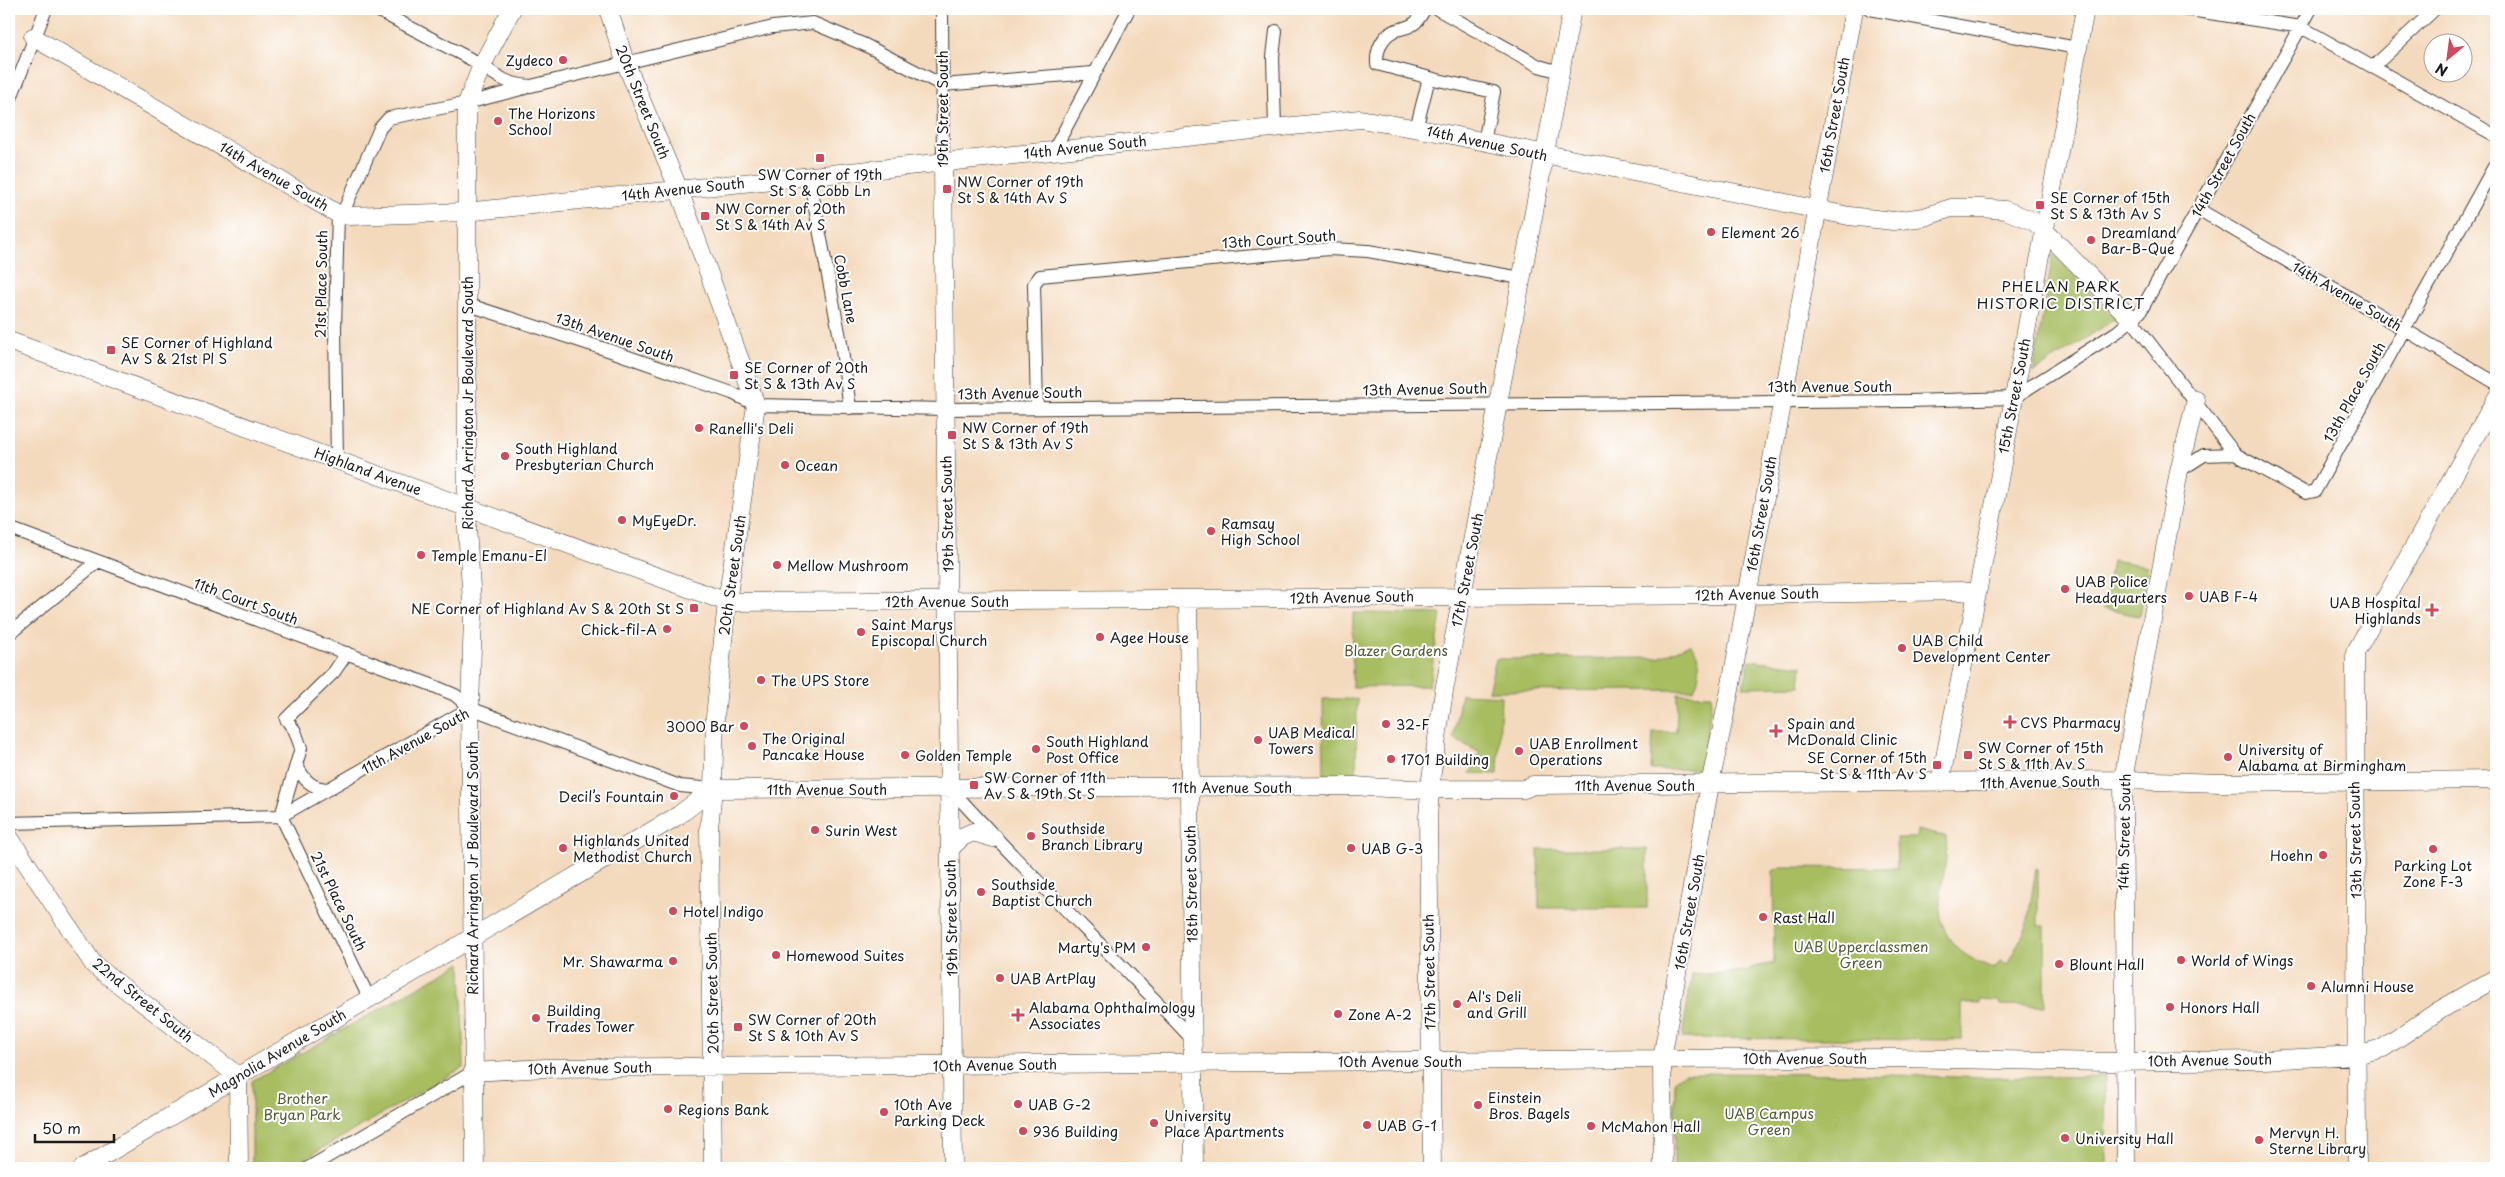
<svg xmlns="http://www.w3.org/2000/svg" width="2505" height="1177" viewBox="0 0 2505 1177" font-family="'Playpen Sans',sans-serif">
	<style>
		.green { fill: #a7bd61; stroke: #626c3e }
		.lines { fill: none; stroke-linecap: round; stroke-linejoin: round }
		.street-casing { stroke: #3c3834; stroke-width: 14 }
		.secondary-casing { stroke: #3c3834; stroke-width: 19 }
		.street { stroke: #fff; stroke-width: 12 }
		.secondary { stroke: #fff; stroke-width: 18 }
		.poi-dot { fill: #d1495b; stroke: #fff; stroke-width: 2 }
		.labels { text-anchor: middle; dominant-baseline: central; stroke-width: 4; stroke-linejoin: round; paint-order: stroke }
		.poi-label { font-size: 14px; fill: #1c1c1c; stroke: #fff; text-anchor: start }
		.street-label { font-size: 14px; fill: #1c1c1c; stroke: #fff }
		.park-label { font-size: 14px; fill: #545c38; stroke: #fff }
		.neighbourhood-label { font-size: 15px; letter-spacing: 1px; fill: #1c1c1c; stroke: #fff }
	</style>
	<rect width="100%" height="100%" fill="#fff"/>
	<filter id="ink" filterUnits="userSpaceOnUse"><feTurbulence type="fractalNoise" baseFrequency=".02" numOctaves="2"/><feDisplacementMap in="SourceGraphic" scale="10" xChannelSelector="R" yChannelSelector="G"/><feConvolveMatrix kernelMatrix="1 2 1 2 8 2 1 2 1" color-interpolation-filters="sRGB"/></filter>
	<filter id="wash" filterUnits="userSpaceOnUse"><feTurbulence type="fractalNoise" baseFrequency=".0096" numOctaves="4" result="noise"/><feDisplacementMap in="SourceGraphic" scale="20" xChannelSelector="R" yChannelSelector="G"/><feGaussianBlur stdDeviation="1.12" result="paint"/><feColorMatrix in="noise" values="0 0 0 0 0 0 0 0 0 0 0 0 0 0 0 0 0 1.4 0 .05"/><feComposite in="paint" operator="in"/></filter>
	<g filter="url(#wash)">
		<rect width="100%" height="100%" fill="#f4dabd"/>
		<path class="green" d="M2053,254L2115,319L2033,373Z
			M2112,560L2148,566L2139,616L2104,609Z
			M1353,613L1441,614L1429,686L1352,687Z
			M1690,644C1703,658 1701,674 1694,690L1488,691L1496,659L1658,658Z
			M1750,660L1802,666L1800,686L1743,687Z
			M1461,694L1501,696L1498,774L1470,773L1480,753L1453,738Z
			M1678,694L1712,695L1703,769L1651,770L1653,732H1676Z
			M1323,699H1357L1356,777L1324,776Z
			M1917,830L1946,837C1949,860 1941,879 1940,902C1939,941 1962,956 1994,969L2001,960L2007,965L2027,926L2036,868L2038,869V926H2045V1006L2000,1005L1999,1001L1980,1000V1004L1962,1003V1040L1682,1038L1692,975L1746,971L1754,967L1774,963L1773,871L1781,867L1897,868L1896,838H1916Z
			M1538,849H1647V908H1539Z
			M461,963L464,1067L288,1168H252V1081Z
			M1684,1073L1861,1074L1987,1078L2105,1076L2106,1168H1674L1675,1080Z"/>
	</g>
	<g filter="url(#ink)">
		<g class="lines">
			<defs>
				<path id="street" d="M375,9L482,65C498,78 510,85 531,86L773,27L813,23L865,45L942,85L1093,73
					M942,9L943,163
					M1425,9C1422,13 1419,19 1416,22C1410,28 1402,28 1394,31C1382,36 1376,51 1377,64L1438,80L1494,92L1484,142
					M1437,9L1539,66L1560,72
					M1870,9L2077,48
					M2183,9L2301,27L2496,136
					M2373,67L2435,9
					M9,103L46,9
					M1275,127L1273,57L1276,31
					M1416,129L1429,78
					M1054,150L1129,9
					M809,177L841,343L850,408
					M2198,209L2496,383
					M466,304L614,352L732,393L756,405L945,409L1909,401L2013,398L2117,332L2140,312L2311,9
					M2132,320L2235,454L2302,491L2306,493L2315,491L2496,163
					M1037,408L1034,284L1040,276L1329,249L1368,251L1521,278
					M337,460L335,328L338,214L345,208L380,128L389,118L467,103L525,88
					M2179,471L2204,455L2235,454
					M9,528L429,684L455,695L470,708
					M9,634L97,562
					M297,766C304,780 311,788 328,789
					M950,788C1027,875 1113,954 1193,1040
					M281,816L369,998
					M281,816L301,748L295,731L286,719L334,672L347,653
					M9,823L281,816L470,708L680,786L713,789
					M308,1168L473,1072"/>
				<path id="secondary" d="M608,9L626,64L679,190L756,405L727,602L715,717L713,789L709,828L713,1168
					M33,37L338,214L350,216L465,212L1360,119L1442,133L1849,216L1893,221L1924,217L1951,208H1981L2005,210L2033,221L2044,230L2132,320
					M943,163L953,1168
					M9,341L727,602L1746,595L1960,591L1977,593
					M1188,600L1194,1168
					M1940,783L1996,496L2085,9
					M713,789L1356,786C1412,791 1467,789 1524,789L1533,785L2123,780L2221,783L2496,780
					M9,837L94,965L238,1076L239,1168
					M950,849L962,837L973,832L994,838
					M473,1072L545,1068L1662,1059L1895,1058L2108,1062L2264,1060L2356,1055L2383,1048L2440,1010L2496,978
					M83,1168L679,815L713,789
					M475,1168L470,708L473,617L467,528V103L482,65L512,9
					M1432,1168L1428,817L1431,779L1444,691L1572,9
					M1663,1168L1662,1059L1710,784L1730,690L1854,9
					M2126,1168L2123,780L2179,471L2196,400
					M2357,1168L2355,653L2496,399"/>
			</defs>
			<use href="#street" class="street-casing"/>
			<use href="#secondary" class="secondary-casing"/>
			<use href="#street" class="street"/>
			<use href="#secondary" class="secondary"/>
		</g>
	</g>
	<g class="poi-dot">
		<circle cx="563" cy="60" r="5"/>
		<circle cx="498" cy="121" r="5"/>
		<rect x="815" y="153" width="10" height="10" rx="2.5"/>
		<rect x="942" y="184" width="10" height="10" rx="2.5"/>
		<rect x="2035" y="200" width="10" height="10" rx="2.5"/>
		<rect x="700" y="211" width="10" height="10" rx="2.5"/>
		<circle cx="1711" cy="232" r="5"/>
		<circle cx="2091" cy="240" r="5"/>
		<rect x="106" y="345" width="10" height="10" rx="2.5"/>
		<rect x="729" y="370" width="10" height="10" rx="2.5"/>
		<circle cx="699" cy="428" r="5"/>
		<rect x="947" y="430" width="10" height="10" rx="2.5"/>
		<circle cx="505" cy="456" r="5"/>
		<circle cx="785" cy="465" r="5"/>
		<circle cx="622" cy="520" r="5"/>
		<circle cx="1211" cy="531" r="5"/>
		<circle cx="421" cy="555" r="5"/>
		<circle cx="777" cy="565" r="5"/>
		<circle cx="2065" cy="589" r="5"/>
		<circle cx="2189" cy="596" r="5"/>
		<rect x="689" y="603" width="10" height="10" rx="2.5"/>
		<path d="M2429.5 602.5h5v5h5v5h-5v5h-5v-5h-5v-5h5z"/>
		<circle cx="667" cy="629" r="5"/>
		<circle cx="861" cy="632" r="5"/>
		<circle cx="1100" cy="637" r="5"/>
		<circle cx="1902" cy="648" r="5"/>
		<circle cx="761" cy="680" r="5"/>
		<path d="M2007.5 714.5h5v5h5v5h-5v5h-5v-5h-5v-5h5z"/>
		<circle cx="1386" cy="724" r="5"/>
		<circle cx="744" cy="726" r="5"/>
		<path d="M1773.5 723.5h5v5h5v5h-5v5h-5v-5h-5v-5h5z"/>
		<circle cx="1258" cy="740" r="5"/>
		<circle cx="752" cy="746" r="5"/>
		<circle cx="1036" cy="749" r="5"/>
		<circle cx="1519" cy="751" r="5"/>
		<circle cx="905" cy="755" r="5"/>
		<rect x="1963" y="750" width="10" height="10" rx="2.5"/>
		<circle cx="2228" cy="757" r="5"/>
		<circle cx="1391" cy="759" r="5"/>
		<rect x="1932" y="760" width="10" height="10" rx="2.5"/>
		<rect x="969" y="780" width="10" height="10" rx="2.5"/>
		<circle cx="674" cy="796" r="5"/>
		<circle cx="815" cy="830" r="5"/>
		<circle cx="1031" cy="836" r="5"/>
		<circle cx="563" cy="848" r="5"/>
		<circle cx="1351" cy="848" r="5"/>
		<circle cx="2433" cy="849" r="5"/>
		<circle cx="2323" cy="855" r="5"/>
		<circle cx="981" cy="892" r="5"/>
		<circle cx="673" cy="911" r="5"/>
		<circle cx="1763" cy="917" r="5"/>
		<circle cx="1146" cy="947" r="5"/>
		<circle cx="776" cy="955" r="5"/>
		<circle cx="2181" cy="960" r="5"/>
		<circle cx="673" cy="961" r="5"/>
		<circle cx="2059" cy="964" r="5"/>
		<circle cx="1000" cy="978" r="5"/>
		<circle cx="2311" cy="986" r="5"/>
		<circle cx="1457" cy="1004" r="5"/>
		<circle cx="2170" cy="1007" r="5"/>
		<circle cx="1338" cy="1014" r="5"/>
		<path d="M1015.5 1007.5h5v5h5v5h-5v5h-5v-5h-5v-5h5z"/>
		<circle cx="536" cy="1018" r="5"/>
		<rect x="733" y="1022" width="10" height="10" rx="2.5"/>
		<circle cx="1018" cy="1104" r="5"/>
		<circle cx="1478" cy="1105" r="5"/>
		<circle cx="668" cy="1109" r="5"/>
		<circle cx="884" cy="1112" r="5"/>
		<circle cx="1154" cy="1123" r="5"/>
		<circle cx="1367" cy="1125" r="5"/>
		<circle cx="1591" cy="1126" r="5"/>
		<circle cx="1023" cy="1131" r="5"/>
		<circle cx="2065" cy="1138" r="5"/>
		<circle cx="2259" cy="1140" r="5"/>
	</g>
	<g class="labels">
		<g class="poi-label">
			<text x="553" y="60" text-anchor="end">Zydeco</text>
			<text x="508" y="113">The Horizons<tspan x="508" dy="16">School</tspan></text>
			<text x="820" y="174" text-anchor="middle">SW Corner of 19th<tspan x="820" dy="16">St S &amp; Cobb Ln</tspan></text>
			<text x="957" y="181">NW Corner of 19th<tspan x="957" dy="16">St S &amp; 14th Av S</tspan></text>
			<text x="2050" y="197">SE Corner of 15th<tspan x="2050" dy="16">St S &amp; 13th Av S</tspan></text>
			<text x="715" y="208">NW Corner of 20th<tspan x="715" dy="16">St S &amp; 14th Av S</tspan></text>
			<text x="1721" y="232">Element 26</text>
			<text x="2101" y="232">Dreamland<tspan x="2101" dy="16">Bar-B-Que</tspan></text>
			<text x="121" y="342">SE Corner of Highland<tspan x="121" dy="16">Av S &amp; 21st Pl S</tspan></text>
			<text x="744" y="367">SE Corner of 20th<tspan x="744" dy="16">St S &amp; 13th Av S</tspan></text>
			<text x="962" y="427">NW Corner of 19th<tspan x="962" dy="16">St S &amp; 13th Av S</tspan></text>
			<text x="709" y="428">Ranelli's Deli</text>
			<text x="515" y="448">South Highland<tspan x="515" dy="16">Presbyterian Church</tspan></text>
			<text x="795" y="465">Ocean</text>
			<text x="632" y="520">MyEyeDr.</text>
			<text x="1221" y="523">Ramsay<tspan x="1221" dy="16">High School</tspan></text>
			<text x="431" y="555">Temple Emanu-El</text>
			<text x="787" y="565">Mellow Mushroom</text>
			<text x="2075" y="581">UAB Police<tspan x="2075" dy="16">Headquarters</tspan></text>
			<text x="2199" y="596">UAB F-4</text>
			<text x="2421" y="602" text-anchor="end">UAB Hospital<tspan x="2421" dy="16">Highlands</tspan></text>
			<text x="684" y="608" text-anchor="end">NE Corner of Highland Av S &amp; 20th St S</text>
			<text x="871" y="624">Saint Marys<tspan x="871" dy="16">Episcopal Church</tspan></text>
			<text x="657" y="629" text-anchor="end">Chick-fil-A</text>
			<text x="1110" y="637">Agee House</text>
			<text x="1912" y="640">UAB Child<tspan x="1912" dy="16">Development Center</tspan></text>
			<text x="771" y="680">The UPS Store</text>
			<text x="2020" y="722">CVS Pharmacy</text>
			<text x="1787" y="723">Spain and<tspan x="1787" dy="16">McDonald Clinic</tspan></text>
			<text x="1396" y="724">32-F</text>
			<text x="734" y="726" text-anchor="end">3000 Bar</text>
			<text x="1268" y="732">UAB Medical<tspan x="1268" dy="16">Towers</tspan></text>
			<text x="762" y="738">The Original<tspan x="762" dy="16">Pancake House</tspan></text>
			<text x="1046" y="741">South Highland<tspan x="1046" dy="16">Post Office</tspan></text>
			<text x="1529" y="743">UAB Enrollment<tspan x="1529" dy="16">Operations</tspan></text>
			<text x="1978" y="747">SW Corner of 15th<tspan x="1978" dy="16">St S &amp; 11th Av S</tspan></text>
			<text x="2238" y="749">University of<tspan x="2238" dy="16">Alabama at Birmingham</tspan></text>
			<text x="915" y="755">Golden Temple</text>
			<text x="1927" y="757" text-anchor="end">SE Corner of 15th<tspan x="1927" dy="16">St S &amp; 11th Av S</tspan></text>
			<text x="1401" y="759">1701 Building</text>
			<text x="984" y="777">SW Corner of 11th<tspan x="984" dy="16">Av S &amp; 19th St S</tspan></text>
			<text x="664" y="796" text-anchor="end">Decil’s Fountain</text>
			<text x="1041" y="828">Southside<tspan x="1041" dy="16">Branch Library</tspan></text>
			<text x="825" y="830">Surin West</text>
			<text x="573" y="840">Highlands United<tspan x="573" dy="16">Methodist Church</tspan></text>
			<text x="1361" y="848">UAB G-3</text>
			<text x="2313" y="855" text-anchor="end">Hoehn</text>
			<text x="2433" y="865" text-anchor="middle">Parking Lot<tspan x="2433" dy="16">Zone F-3</tspan></text>
			<text x="991" y="884">Southside<tspan x="991" dy="16">Baptist Church</tspan></text>
			<text x="683" y="911">Hotel Indigo</text>
			<text x="1773" y="917">Rast Hall</text>
			<text x="1136" y="947" text-anchor="end">Marty's PM</text>
			<text x="786" y="955">Homewood Suites</text>
			<text x="2191" y="960">World of Wings</text>
			<text x="663" y="961" text-anchor="end">Mr. Shawarma</text>
			<text x="2069" y="964">Blount Hall</text>
			<text x="1010" y="978">UAB ArtPlay</text>
			<text x="2321" y="986">Alumni House</text>
			<text x="1467" y="996">Al's Deli<tspan x="1467" dy="16">and Grill</tspan></text>
			<text x="1029" y="1007">Alabama Ophthalmology<tspan x="1029" dy="16">Associates</tspan></text>
			<text x="2180" y="1007">Honors Hall</text>
			<text x="546" y="1010">Building<tspan x="546" dy="16">Trades Tower</tspan></text>
			<text x="1348" y="1014">Zone A-2</text>
			<text x="748" y="1019">SW Corner of 20th<tspan x="748" dy="16">St S &amp; 10th Av S</tspan></text>
			<text x="1488" y="1097">Einstein<tspan x="1488" dy="16">Bros. Bagels</tspan></text>
			<text x="894" y="1104">10th Ave<tspan x="894" dy="16">Parking Deck</tspan></text>
			<text x="1028" y="1104">UAB G-2</text>
			<text x="678" y="1109">Regions Bank</text>
			<text x="1164" y="1115">University<tspan x="1164" dy="16">Place Apartments</tspan></text>
			<text x="1377" y="1125">UAB G-1</text>
			<text x="1601" y="1126">McMahon Hall</text>
			<text x="1033" y="1131">936 Building</text>
			<text x="2269" y="1132">Mervyn H.<tspan x="2269" dy="16">Sterne Library</tspan></text>
			<text x="2075" y="1138">University Hall</text>
		</g>
		<g class="street-label">
			<text transform="translate(643 102) rotate(68)">20th Street South</text>
			<text transform="translate(942 109) rotate(-90)">19th Street South</text>
			<text transform="translate(1834 115) rotate(-80)">16th Street South</text>
			<text transform="translate(1487 143) rotate(12)">14th Avenue South</text>
			<text transform="translate(1085 147) rotate(-6)">14th Avenue South</text>
			<text transform="translate(2223 165) rotate(-61)">14th Street South</text>
			<text transform="translate(274 176) rotate(30)">14th Avenue South</text>
			<text transform="translate(683 189) rotate(-6)">14th Avenue South</text>
			<text transform="translate(1279 239) rotate(-4)">13th Court South</text>
			<text transform="translate(321 284) rotate(-89)">21st Place South</text>
			<text transform="translate(846 289) rotate(79)">Cobb Lane</text>
			<text transform="translate(2347 296) rotate(30)">14th Avenue South</text>
			<text transform="translate(615 337) rotate(19)">13th Avenue South</text>
			<text x="1830" y="386">13th Avenue South</text>
			<text transform="translate(1425 389) rotate(-1)">13th Avenue South</text>
			<text transform="translate(2354 392) rotate(-61)">13th Place South</text>
			<text transform="translate(1020 393) rotate(-1)">13th Avenue South</text>
			<text transform="translate(2014 396) rotate(-79)">15th Street South</text>
			<text transform="translate(467 403) rotate(-90)">Richard Arrington Jr Boulevard South</text>
			<text transform="translate(368 471) rotate(20)">Highland Avenue</text>
			<text transform="translate(947 514) rotate(-91)">19th Street South</text>
			<text transform="translate(1761 514) rotate(-80)">16th Street South</text>
			<text transform="translate(1467 570) rotate(-79)">17th Street South</text>
			<text transform="translate(732 575) rotate(-82)">20th Street South</text>
			<text transform="translate(1757 594) rotate(-1)">12th Avenue South</text>
			<text transform="translate(1352 597) rotate(-1)">12th Avenue South</text>
			<text transform="translate(246 601) rotate(20)">11th Court South</text>
			<text x="947" y="601">12th Avenue South</text>
			<text transform="translate(415 741) rotate(-29)">11th Avenue South</text>
			<text transform="translate(2040 782) rotate(-1)">11th Avenue South</text>
			<text x="1635" y="785">11th Avenue South</text>
			<text x="1232" y="787">11th Avenue South</text>
			<text x="827" y="789">11th Avenue South</text>
			<text transform="translate(2124 832) rotate(-89)">14th Street South</text>
			<text transform="translate(2355 840) rotate(-91)">13th Street South</text>
			<text transform="translate(472 868) rotate(-90)">Richard Arrington Jr Boulevard South</text>
			<text transform="translate(1191 884) rotate(-91)">18th Street South</text>
			<text transform="translate(339 901) rotate(64)">21st Place South</text>
			<text transform="translate(1689 912) rotate(-80)">16th Street South</text>
			<text transform="translate(951 918) rotate(-91)">19th Street South</text>
			<text transform="translate(1429 972) rotate(-91)">17th Street South</text>
			<text transform="translate(712 993) rotate(-91)">20th Street South</text>
			<text transform="translate(143 1000) rotate(39)">22nd Street South</text>
			<text transform="translate(277 1053) rotate(-31)">Magnolia Avenue South</text>
			<text x="1805" y="1058">10th Avenue South</text>
			<text transform="translate(2210 1060) rotate(-1)">10th Avenue South</text>
			<text x="1400" y="1061">10th Avenue South</text>
			<text transform="translate(995 1065) rotate(-1)">10th Avenue South</text>
			<text transform="translate(590 1068) rotate(-1)">10th Avenue South</text>
		</g>
		<g class="park-label">
			<text x="1396" y="650">Blazer Gardens</text>
			<text x="1861" y="946">UAB Upperclassmen<tspan x="1861" dy="16">Green</tspan></text>
			<text x="302" y="1098">Brother<tspan x="302" dy="16">Bryan Park</tspan></text>
			<text x="1769" y="1113">UAB Campus<tspan x="1769" dy="16">Green</tspan></text>
		</g>
		<g class="neighbourhood-label">
			<text x="2061" y="285">PHELAN PARK<tspan x="2061" dy="17">HISTORIC DISTRICT</tspan></text>
		</g>
	</g>
	<rect width="2505" height="1177" fill="none" stroke="#fff" stroke-width="30"/>
	<g transform="translate(2448 58) rotate(209)"><circle r="24" fill="#ffffff" stroke="#a4a4a4"/>
	<path d="M0-4L9 19L0 12L-9 19Z" fill="#d1495b"/>
	<text y="-8" font-size="14" font-weight="bold" text-anchor="middle" fill="#1c1c1c">N</text>
	</g>
	<path d="M35 1134v8h79v-8" fill="none" stroke="#1c1c1c" stroke-width="2.5"/>
	<text x="42" y="1134" font-size="15" fill="#1c1c1c" stroke="#ffffff" stroke-width="4" paint-order="stroke">50 m</text>
</svg>
